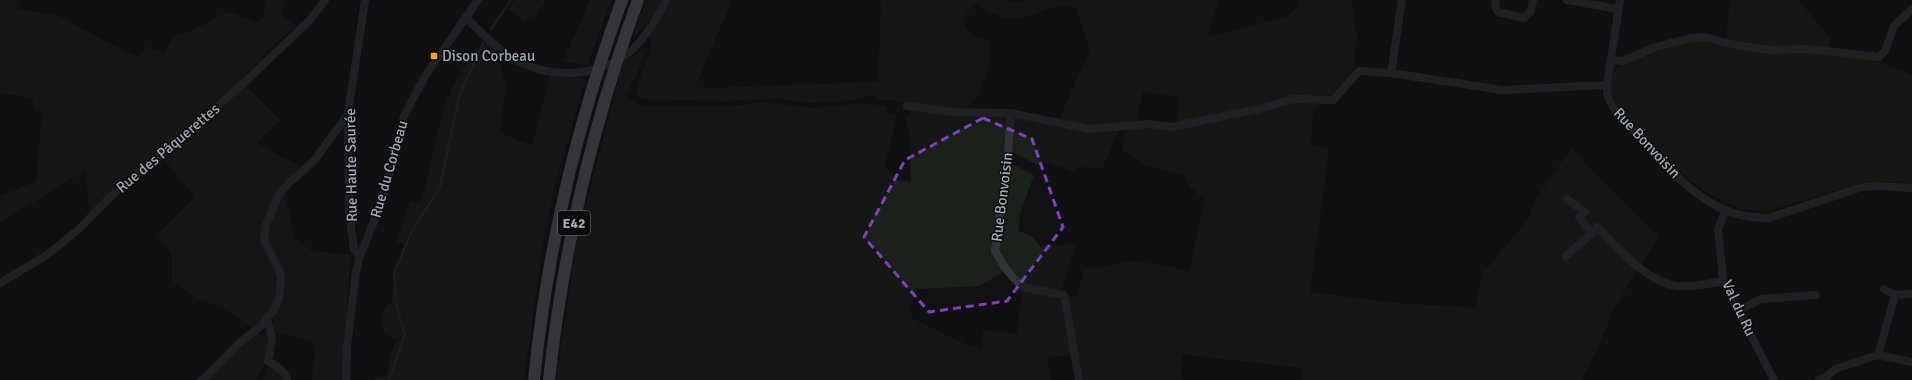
<svg xmlns="http://www.w3.org/2000/svg" width="1912" height="380" viewBox="0 0 1912 380" font-family="Signika,sans-serif">
	<style>
		.green { fill: #19211a }
		.lines { fill: none; stroke-linecap: round; stroke-linejoin: round }
		.stream { stroke: #283136; stroke-width: 2 }
		.minor { stroke: #323338; stroke-width: 8 }
		.highway { stroke: #5e6269; stroke-width: 12 }
		.marked { fill: none; stroke: #813fbd; stroke-width: 3; stroke-dasharray: 8 5; stroke-linejoin: round }
		.poi-dot { fill: #f4a228; stroke: #0c0c0e; stroke-width: 1.5 }
		.labels { text-anchor: middle; dominant-baseline: central; stroke-width: 3; stroke-linejoin: round; paint-order: stroke }
		.shield { fill: #0c0c0e; stroke: #757a82; stroke-width: 1 }
		.shield-label { font-size: 14px; font-weight: bold; fill: #a2a9b4 }
		.poi-label { font-size: 15px; fill: #a2a9b4; stroke: #0c0c0e; text-anchor: start }
		.street-label { font-size: 15px; fill: #a2a9b4; stroke: #0c0c0e }
	</style>
	<rect width="100%" height="100%" fill="#111113"/>
	<path class="green" d="M0,0H14L19,9L58,16L128,53L137,56L148,46L156,51L165,53L173,36L192,31L227,12L256,22L263,18L266,0H285L281,15L297,26L280,39L235,86L89,215L86,170L0,222V196L36,182L42,113L34,109L33,99L19,95L0,94Z
		M515,0H546L535,18L531,15L525,22L508,9Z
		M590,0H611L588,64L563,62Z
		M646,0H660L651,19L633,38Z
		M670,0H732L695,87L708,88L878,82L881,0H1001L1017,3L1031,0H1219L1207,37L1288,16L1300,4L1297,0H1351L1357,38L1354,65L1352,71L1332,94L1322,97L1288,96L1260,105L1176,124L1179,97L1143,92L1135,122L1086,126L1059,120L1090,50L1076,8C1058,0 1037,16 1018,18C1005,20 988,12 977,4L969,10L963,21C969,37 976,37 991,42L989,63L978,97L961,110H950L890,100H877L873,95L853,100L809,103L776,98L726,101L642,99L636,93L638,82L652,48L650,36Z
		M1730,0H1798L1831,38L1828,52L1875,61L1912,75V183L1868,181L1767,211L1743,209L1714,197L1688,179L1619,110L1611,93V78L1619,66L1660,47L1695,40L1726,42Z
		M484,39L495,47L506,87L500,133L532,146L550,75L585,79L554,189L541,257L524,380H375V377L386,378L391,353L397,340L384,333L382,313L388,303H392L396,272L404,244L396,241L410,201L420,203C433,167 435,126 451,91C458,74 474,54 484,39Z
		M644,49L640,67L625,97L642,107L734,106L765,102L815,108L860,103L888,106L886,113L897,115L885,166L897,180L911,182L910,139L906,117L912,110L1009,116L993,253L1004,271L980,286L917,289L909,308L913,319L967,345L983,350V330L1017,334L1022,288L1057,296L1061,303L1071,355L1046,357L1051,380H556L578,234L623,63Z
		M246,86L280,120L256,143L303,168L267,215L260,236C264,247 271,258 274,268C279,290 273,316 253,327L219,306L199,299L172,280V254L158,234L195,197L161,156Z
		M1291,101L1320,102L1313,109L1311,145L1329,148L1310,292L1396,303L1475,308L1482,275L1529,218L1533,204L1571,148L1658,237L1614,308L1606,329L1582,380H1302L1303,368L1181,354L1182,380H1081L1065,296L1076,297L1085,270L1133,261L1173,267L1189,272L1205,199L1191,188L1183,174L1141,164L1136,158L1122,149L1125,131L1130,128L1144,126L1165,130Z
		M1012,116L1119,130L1102,168L1078,167L1075,172L1045,162L1037,165L1011,151Z
		M1008,162L1034,175L1020,214L1018,231L1032,236L1041,247L1076,244L1061,291L1031,286L1020,282L1005,265L997,249Z
		M284,189L294,238L312,251L351,255L341,380H312L315,349L311,340L275,332L273,318L282,288L266,243L267,228Z
		M255,333L267,335L265,361L256,380H205L243,341Z
		M269,365L282,373L285,380H263Z"/>
	<g class="lines">
		<path class="stream" d="M491,29L511,0
			M389,380L405,335L396,304L394,273L412,231L440,187L459,96L483,44"/>
		<path class="minor" d="M1496,0L1495,6L1498,12L1524,18L1531,11L1533,0
			M1567,0L1618,9
			M1620,0L1607,85C1606,93 1608,99 1612,105C1619,118 1631,128 1641,138C1663,161 1684,188 1713,204C1730,214 1749,218 1769,218L1862,187L1877,186L1912,188
			M466,18C478,29 496,48 509,56C552,84 616,78 646,34C654,24 660,11 666,0
			M1611,60L1622,61L1656,47L1686,39L1705,37L1739,46L1772,50L1807,49L1879,57L1885,51L1894,26L1912,9
			M1391,73L1402,0
			M907,106L952,112L1011,113L1089,129L1148,124L1171,127L1263,108L1293,99L1333,100L1359,71L1391,73L1502,90L1607,85
			M1011,113L1008,153L995,251L1005,268L1018,283L1026,288L1064,295L1079,380
			M1567,199L1585,212L1579,218L1592,233L1597,227C1617,247 1647,283 1678,286C1692,287 1709,284 1723,281
			M1726,210L1718,229L1723,281L1774,380
			M360,256L354,250L349,210L348,114L365,0
			M1566,256L1592,233
			M0,283L47,255L79,229L112,195L186,134L247,80L310,20L325,0
			M1884,289L1895,295L1912,294
			M1737,311L1761,299L1816,295
			M267,317L272,339L268,361C275,365 286,371 287,380
			M1878,355L1912,362
			M201,380L209,374L238,344L262,325L273,311L279,298L281,278L279,270L264,240L266,225L279,194L290,182L314,161L348,114
			M346,380L347,346L356,272L360,256L383,199L404,116L425,76L478,0
			M1819,380L1825,378L1835,369L1878,355L1895,295"/>
		<path class="highway" d="M534,380C547,250 577,123 622,0
			M549,380C563,250 593,123 638,0"/>
	</g>
	<path d="M0 0H1912V380H0ZM983,118L1032,139L1063,227L1007,301L929,312L864,237L905,160Z" fill="#111113" fill-opacity=".55" fill-rule="evenodd"/>
	<path class="marked" d="M983,118L1032,139L1063,227L1007,301L929,312L864,237L905,160Z"/>
	<rect class="poi-dot" x="430" y="52" width="8" height="8" rx="2"/>
	<g class="labels">
		<rect class="shield" x="558" y="211" width="32" height="24" rx="3"/>
		<g class="shield-label">
			<text x="574" y="223">E42</text>
		</g>
		<g class="poi-label">
			<text x="442" y="56">Dison Corbeau</text>
		</g>
		<g class="street-label">
			<text transform="translate(1647 143) rotate(47)">Rue Bonvoisin</text>
			<text transform="translate(168 148) rotate(-40)">Rue des Pâquerettes</text>
			<text transform="translate(351 165) rotate(-91)">Rue Haute Saurée</text>
			<text transform="translate(389 169) rotate(-74)">Rue du Corbeau</text>
			<text transform="translate(1002 197) rotate(-83)">Rue Bonvoisin</text>
			<text transform="translate(1739 308) rotate(65)">Val du Ru</text>
		</g>
	</g>
</svg>
